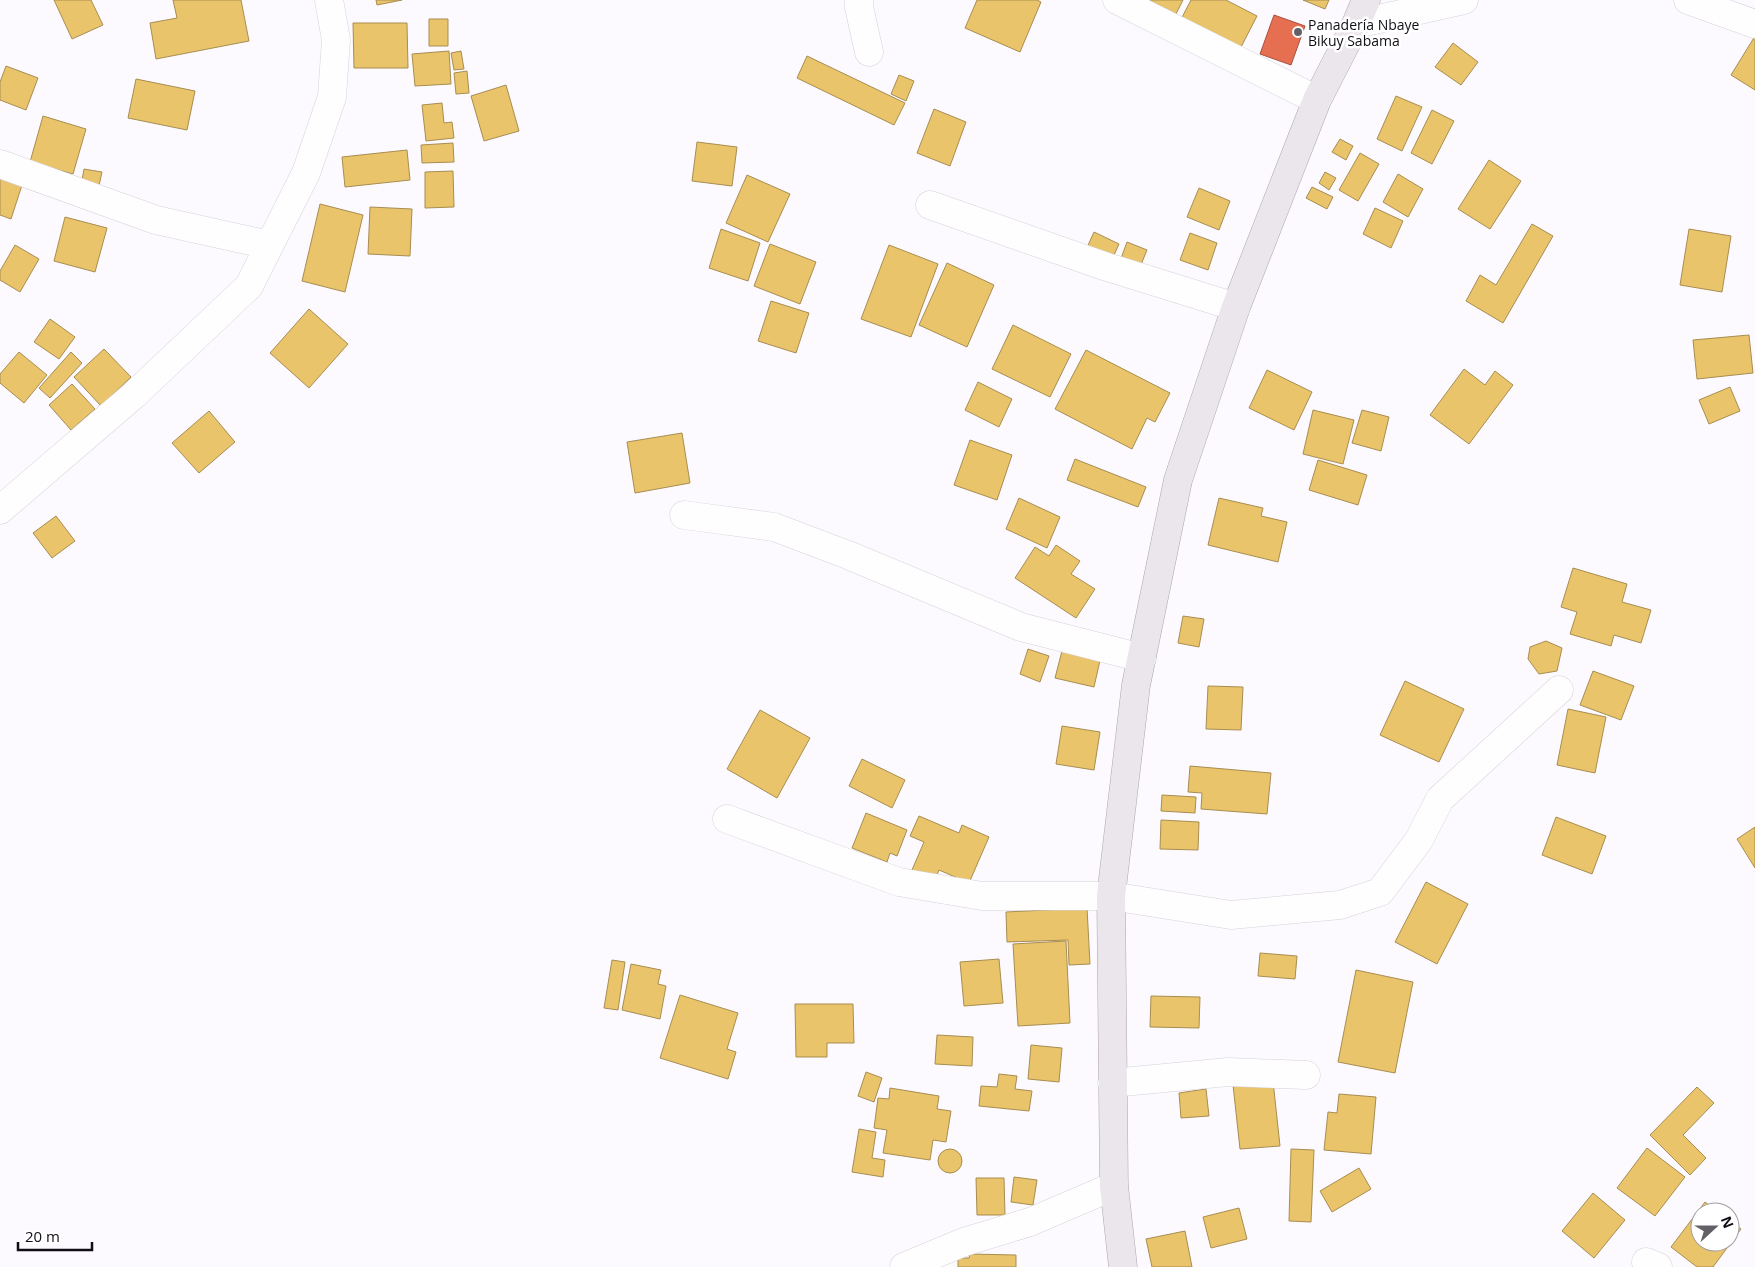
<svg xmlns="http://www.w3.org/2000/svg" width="1755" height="1267" viewBox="0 0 1755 1267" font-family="'Open Sans',sans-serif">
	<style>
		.homes { fill: #e9c46a; stroke: #a88d51 }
		.shops { fill: #e76f51; stroke: #a7523f }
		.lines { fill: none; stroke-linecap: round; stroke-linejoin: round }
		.minor-casing { stroke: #d5d2d9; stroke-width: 29 }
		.primary-casing { stroke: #aea4af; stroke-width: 29 }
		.minor { stroke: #fffeff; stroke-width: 28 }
		.primary { stroke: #ebe6ec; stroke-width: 28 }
		.poi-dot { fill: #636067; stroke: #fff; stroke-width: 2 }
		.labels { text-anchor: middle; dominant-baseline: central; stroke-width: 5; stroke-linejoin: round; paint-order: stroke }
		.poi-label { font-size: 14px; fill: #110d16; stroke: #fff; text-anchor: start }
	</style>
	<rect width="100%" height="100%" fill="#fcfafe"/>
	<path class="homes" d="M54,0H91L103,25L72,39Z
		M173,0H241L249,41L156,59L150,23L177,18Z
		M376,0H402L377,5Z
		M977,0H1037L1041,2L1020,52L965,28Z
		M1148,0H1183L1176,14Z
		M1191,0H1226L1257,16L1239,51L1178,25Z
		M1303,0H1329L1325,9Z
		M429,19H448V46H429Z
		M353,23H407L408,68H354Z
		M1755,36V90L1731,75Z
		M1453,43L1478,62L1461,85L1435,67Z
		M449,51L451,84L415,86L412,54Z
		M461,51L464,69L454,70L451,53Z
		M807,56L905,103L894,125L797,78Z
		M6,66L38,78L26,110L0,100V82Z
		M467,71L469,93L456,94L454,73Z
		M899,75L914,81L906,101L891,94Z
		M136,79L195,91L187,130L128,118Z
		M506,85L519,131L484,141L471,96Z
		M1396,96L1422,107L1402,151L1377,139Z
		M442,103L444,123L452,122L454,138L426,141L422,105Z
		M934,109L966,122L950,166L917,153Z
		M1432,110L1454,121L1432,164L1411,153Z
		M43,116L86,129L73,174L30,162Z
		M1340,139L1353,146L1346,160L1332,152Z
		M697,142L737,147L732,186L692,181Z
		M453,143L454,162L422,163L421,145Z
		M407,150L410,180L345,187L342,157Z
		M1360,153L1379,164L1358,201L1339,190Z
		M1489,160L1521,181L1490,229L1458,209Z
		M84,169L102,172L98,190L81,186Z
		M0,171L24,179L11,219L0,215Z
		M453,171L454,207L425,208V172Z
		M1325,172L1336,178L1329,190L1319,183Z
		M1398,174L1423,189L1408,217L1383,202Z
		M747,175L790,194L768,242L726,223Z
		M1312,187L1333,197L1327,209L1306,198Z
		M1199,188L1230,201L1219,230L1187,217Z
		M320,204L363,215L345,292L302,281Z
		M370,207L412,209L410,256L368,254Z
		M1375,208L1403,221L1391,248L1363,234Z
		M65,217L107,228L95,272L54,261Z
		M1532,224L1553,236L1503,323L1466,301L1480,275L1496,285Z
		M721,229L760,243L748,281L709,268Z
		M1689,229L1731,236L1722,292L1680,285Z
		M1094,232L1119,244L1110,264L1085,252Z
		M1190,233L1217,243L1208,270L1180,260Z
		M1127,242L1147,250L1138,272L1119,264Z
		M770,244L816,262L800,304L754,286Z
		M15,245L39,259L20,292L0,280V271Z
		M889,245L938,264L911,337L861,319Z
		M947,263L994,285L967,347L919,325Z
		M771,301L809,313L796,353L758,341Z
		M309,309L348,344L309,388L270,353Z
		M50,319L75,337L59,359L34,342Z
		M1013,325L1071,354L1050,397L992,369Z
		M1749,335L1753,373L1697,379L1693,340Z
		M104,349L131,377L101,406L74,377Z
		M1086,350L1170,393L1155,422L1147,418L1132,449L1055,409Z
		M19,352L47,375L24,403L0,383V374Z
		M71,352L82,363L50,398L39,388Z
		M1464,369L1485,385L1495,371L1513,385L1469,444L1430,415Z
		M1267,370L1312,392L1294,430L1249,408Z
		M978,382L1012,399L999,427L965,410Z
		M72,384L95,409L71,430L49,405Z
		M1730,387L1740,411L1709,424L1699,400Z
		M1313,410L1354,420L1343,464L1303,454Z
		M1362,410L1389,417L1381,451L1352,443Z
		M209,411L235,442L199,473L172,443Z
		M682,433L690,483L635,493L627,442Z
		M970,440L1012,455L997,500L954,485Z
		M1075,459L1146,487L1138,507L1067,480Z
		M1318,460L1367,475L1358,505L1309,490Z
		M1019,498L1060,517L1047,548L1006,529Z
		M1219,498L1263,508L1261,516L1287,522L1278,562L1208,545Z
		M56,516L75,541L52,558L33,533Z
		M1056,545L1080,561L1071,574L1095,589L1076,618L1015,578L1035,547L1049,556Z
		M1573,568L1627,584L1622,602L1651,610L1641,643L1614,635L1611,646L1570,634L1577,612L1561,607Z
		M1183,616L1204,619L1199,647L1178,643Z
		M1546,641L1562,648L1557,671L1539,674L1528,659L1530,647Z
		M1063,647L1101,656L1094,687L1055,678Z
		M1028,649L1049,656L1040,682L1020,674Z
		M1593,671L1634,686L1621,720L1580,705Z
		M1405,681L1464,709L1439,762L1380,735Z
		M1208,686L1243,687L1241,730L1206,729Z
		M1568,709L1606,717L1595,773L1557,765Z
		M760,710L810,738L777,798L727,769Z
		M1062,726L1100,732L1094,770L1056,764Z
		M862,759L905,780L892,808L849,786Z
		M1190,766L1271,773L1267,814L1201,809L1202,793L1188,792Z
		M1162,795L1196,797L1195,813L1161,811Z
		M866,813L907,830L897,856L890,853L887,862L852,848Z
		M919,816L959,833L962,825L989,837L969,883L939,870L935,880L912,870L924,842L910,836Z
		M1556,817L1606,836L1592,874L1542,855Z
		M1161,820L1199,822L1198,850L1160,849Z
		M1755,827V868L1737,839Z
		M1426,882L1468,904L1437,964L1395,942Z
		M1087,908L1090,964L1069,965L1068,940L1007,942L1006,912Z
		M1066,941L1070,1023L1018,1026L1013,944Z
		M1260,953L1297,956L1295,979L1258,976Z
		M999,959L1003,1003L964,1006L960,962Z
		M612,960L625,962L618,1010L604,1008Z
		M631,964L661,970L658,984L666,986L660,1019L622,1010Z
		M1356,970L1413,982L1395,1073L1338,1062Z
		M680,995L738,1013L727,1049L736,1052L728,1079L660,1058Z
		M1151,996L1200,997L1199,1028L1150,1027Z
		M795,1004H853L854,1043H827V1057H796Z
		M937,1035L973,1037L972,1066L935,1064Z
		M1031,1045L1062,1048L1059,1082L1028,1079Z
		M866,1072L882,1078L874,1102L858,1096Z
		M999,1074L1017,1076L1015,1089L1032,1091L1029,1111L979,1106L981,1086L997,1087Z
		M1273,1081L1280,1146L1240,1149L1233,1085Z
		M1697,1087L1714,1103L1683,1135L1706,1158L1690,1175L1650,1135Z
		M890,1088L939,1096L937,1109L951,1111L946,1142L933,1140L930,1160L883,1153L887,1130L874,1128L878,1098L889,1099Z
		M1206,1089L1209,1116L1181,1118L1179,1093Z
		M1339,1094L1376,1097L1371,1154L1324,1150L1328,1112L1337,1113Z
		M859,1129L876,1132L872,1158L885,1160L883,1177L852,1172Z
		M1647,1148L1685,1177L1655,1216L1617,1188Z
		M1291,1149L1314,1150L1311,1222L1289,1221Z
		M938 1161a12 12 0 1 1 24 0a12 12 0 1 1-24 0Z
		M1359,1168L1371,1189L1332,1212L1320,1191Z
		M1014,1177L1037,1180L1033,1205L1011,1202Z
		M976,1178H1004L1005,1215H977Z
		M1593,1193L1625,1220L1594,1258L1562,1231Z
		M1705,1202L1718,1212H1700V1242H1730V1221L1741,1229L1713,1267H1697L1671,1247Z
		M1239,1208L1247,1239L1211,1248L1203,1217Z
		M1185,1231L1192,1267H1152L1146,1239Z
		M970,1254L1016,1255V1267H958V1258H969Z"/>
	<path class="shops" d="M1274,15L1305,26L1291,65L1260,54Z"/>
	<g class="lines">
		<defs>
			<path id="minor" d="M859,0V7L869,52
				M1117,0L1317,100
				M1688,0L1755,24
				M1356,24L1464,0
				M0,164L156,220L269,245
				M930,205L1107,267L1236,307
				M0,510L134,395L249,286L306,173L332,97L336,40L329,0
				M684,515L774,527L848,555L1021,627L1142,658
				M727,819L899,882L982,896H1111L1231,915L1340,905L1380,892L1419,840L1440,799L1559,690
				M1112,1083L1228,1072L1306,1075
				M1646,1262L1658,1267
				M904,1267L964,1242L1030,1222L1114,1186"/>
			<path id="primary" d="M1123,1267L1114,1186L1111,896L1136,685L1178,480L1236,307L1317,100L1356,24L1366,0"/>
		</defs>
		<use href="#minor" class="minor-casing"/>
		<use href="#primary" class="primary-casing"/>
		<use href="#minor" class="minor"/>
		<use href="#primary" class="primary"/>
	</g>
	<circle class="poi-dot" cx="1298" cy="32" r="5"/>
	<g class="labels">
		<g class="poi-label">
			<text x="1308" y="24">Panadería Nbaye<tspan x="1308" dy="16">Bikuy Sabama</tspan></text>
		</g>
	</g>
	<g transform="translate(1715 1227) rotate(69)"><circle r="24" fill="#ffffff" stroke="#a09ea2"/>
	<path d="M0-4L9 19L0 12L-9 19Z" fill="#636067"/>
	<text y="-8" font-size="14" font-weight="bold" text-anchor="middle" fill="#110d16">N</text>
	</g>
	<path d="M18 1242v8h74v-8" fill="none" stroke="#110d16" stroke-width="2.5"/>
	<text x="25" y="1242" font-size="15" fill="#110d16" stroke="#ffffff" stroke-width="4" paint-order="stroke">20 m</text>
</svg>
